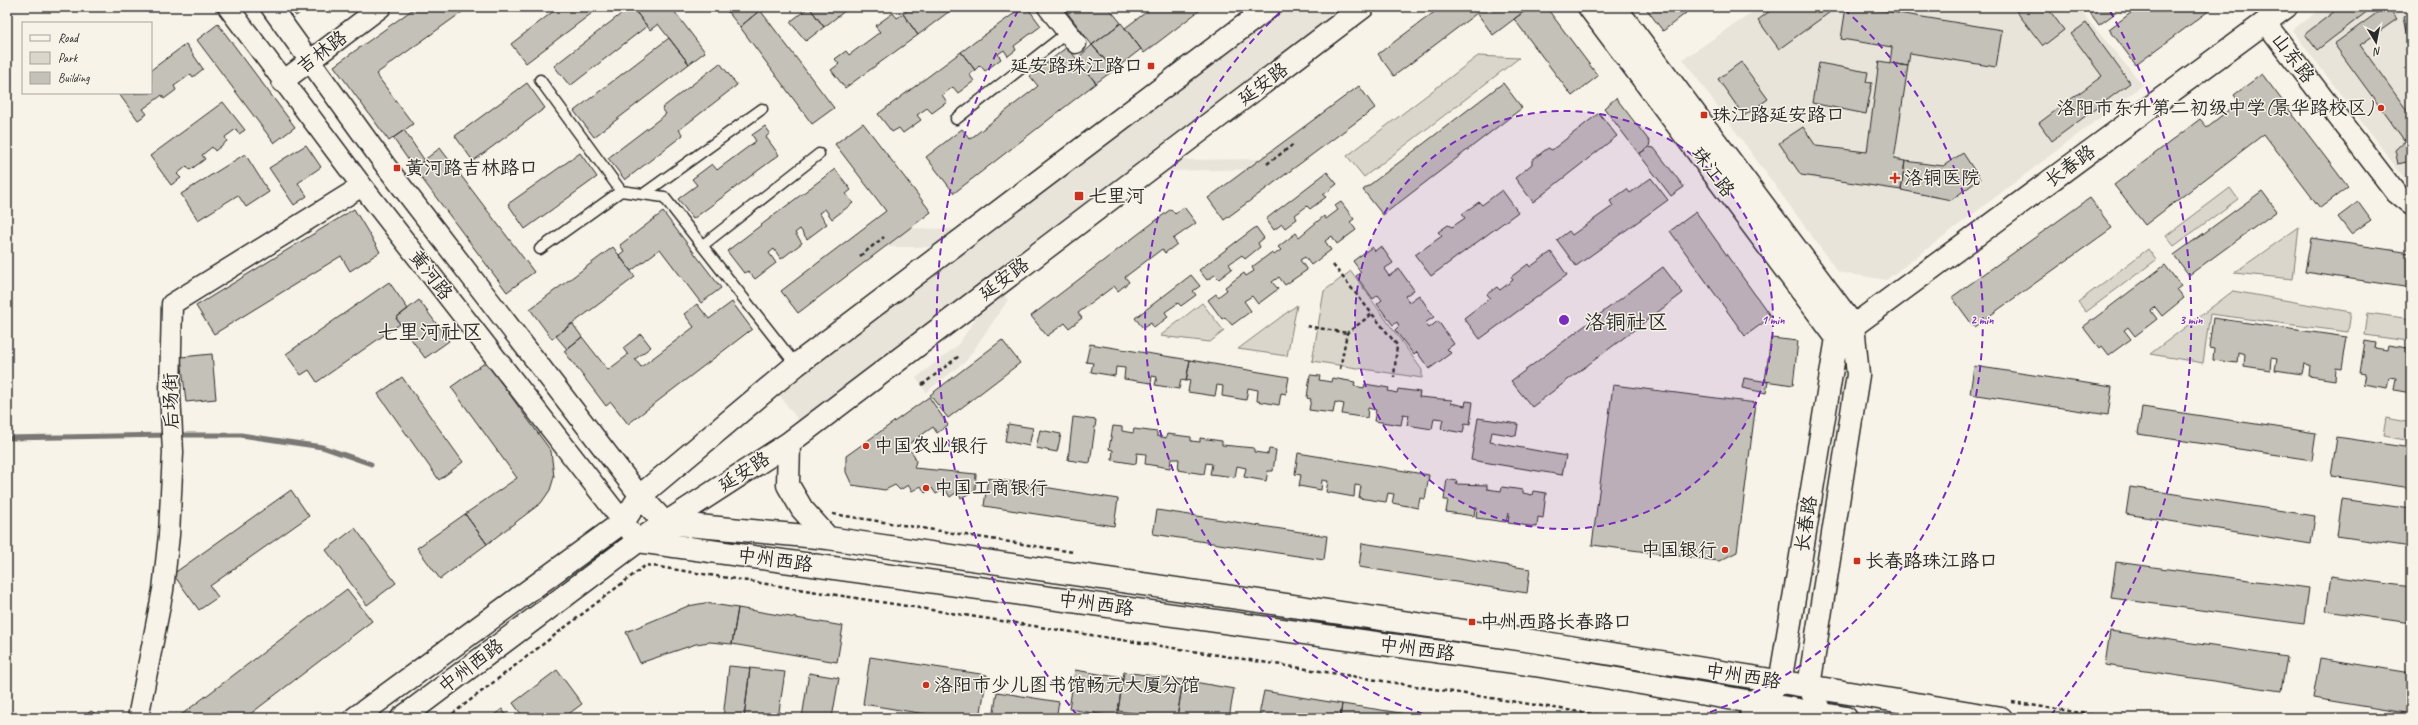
<svg xmlns="http://www.w3.org/2000/svg" width="2418" height="725" viewBox="0 0 2418 725" font-family="Caveat,'LXGW WenKai TC',sans-serif">
	<style>
		.built { fill: #e8e4da }
		.green { fill: #dad6cc; stroke: #82807c }
		.lines { fill: none; stroke-linecap: round; stroke-linejoin: round }
		.stream { stroke: #7a7874; stroke-width: 5 }
		.building { fill: #c4c1b9; stroke: #2b2b2b }
		.service-casing { stroke: #2b2b2b; stroke-width: 13 }
		.minor-casing { stroke: #2b2b2b; stroke-width: 23 }
		.secondary-casing { stroke: #2b2b2b; stroke-width: 25 }
		.primary-casing { stroke: #2b2b2b; stroke-width: 25 }
		.path { stroke: #2b2b2b; stroke-width: 2.5; stroke-dasharray: 4 3; stroke-linecap: butt }
		.service { stroke: #f7f3e8; stroke-width: 10 }
		.minor { stroke: #f7f3e8; stroke-width: 20 }
		.secondary { stroke: #f7f3e8; stroke-width: 22 }
		.primary { stroke: #f7f3e8; stroke-width: 22 }
		.ring { fill: none; stroke: #7b2cbf; stroke-width: 2; stroke-dasharray: 7 5 }
		.poi-dot { fill: #c8321e; stroke: #f7f3e8; stroke-width: 1.5 }
		.labels { text-anchor: middle; dominant-baseline: central; stroke-width: 3; stroke-linejoin: round; paint-order: stroke }
		.street-label { font-size: 19px; fill: #2b2b2b; stroke: #f7f3e8 }
		.poi-label { font-size: 19px; fill: #2b2b2b; stroke: #f7f3e8; text-anchor: start }
		.quarter-label { font-size: 21px; fill: #2b2b2b; stroke: #f7f3e8 }
		.centre { fill: #7b2cbf; stroke: #f7f3e8; stroke-width: 2 }
		.ring-label { font-size: 12px; text-anchor: middle; font-weight: bold; fill: #7b2cbf; stroke: #f7f3e8; stroke-width: 3; stroke-linejoin: round; paint-order: stroke }
	</style>
	<rect width="100%" height="100%" fill="#f7f3e8"/>
	<filter id="ink" filterUnits="userSpaceOnUse"><feTurbulence type="fractalNoise" baseFrequency=".025" numOctaves="2"/><feDisplacementMap in="SourceGraphic" scale="8" xChannelSelector="R" yChannelSelector="G"/><feConvolveMatrix kernelMatrix="1 2 1 2 8 2 1 2 1" color-interpolation-filters="sRGB"/></filter>
	<g filter="url(#ink)">
		<path class="built" d="M1275,7H1360L1178,160L1265,159L1269,169L1164,171L995,285L1008,300L966,361L926,392L916,378L957,346L986,304L805,429L774,388L941,247H882L885,228L953,229L964,243Z
			M1761,7H2077L2143,85L1886,280L1838,272L1683,59Z
			M2323,7H2411V187L2292,30Z"/>
		<path class="green" d="M1478,56L1519,58L1364,177L1347,156Z
			M2230,188L2238,199L2174,246L2166,236Z
			M2299,227L2293,279L2234,273Z
			M2148,249L2156,260L2086,312L2078,302Z
			M1351,271L1422,370V378L1312,361L1324,291Z
			M2233,291L2351,312L2348,332L2210,314L2203,363L2150,354Z
			M1202,303L1224,331L1210,342L1160,336Z
			M1297,305L1287,356L1238,349Z
			M2368,313L2411,319L2408,341L2365,335Z
			M2386,418L2411,423V441L2383,436Z"/>
		<g class="lines">
			<path class="stream" d="M176,435H241L322,447L371,464
				M7,438L168,435"/>
		</g>
		<path class="building" d="M289,7H307L296,16Z
			M416,7H469L376,74L413,124L389,141L334,66Z
			M559,7H600L526,63L511,44Z
			M630,7H632L647,26L570,86L554,66Z
			M643,7H671L705,52L689,64L658,24L650,30L636,12Z
			M724,7H758L760,10L740,27Z
			M809,7H850L824,27Z
			M809,7L824,27L806,41L790,22Z
			M908,7H955L918,35L903,14L909,9Z
			M1023,7H1027L1041,26L1014,46L1016,50L1008,56L1004,50L998,54L1001,59L985,71L980,65L975,70L961,52Z
			M1063,7H1108L1121,23L1092,45Z
			M1153,7H1204L1144,53L1125,28Z
			M1441,7H1530L1493,35L1477,13L1394,76L1378,54Z
			M1530,7H1546L1598,76L1572,96L1514,19Z
			M1645,7H1681L1686,13L1663,31Z
			M1775,7H1837L1779,49L1758,20Z
			M1846,7H1861L2002,30L1996,67L1910,53L1908,66L1890,63L1892,47L1841,39Z
			M2013,7H2047L2064,30L2043,46Z
			M2086,7H2114L2110,10L2114,14L2099,25Z
			M2139,7H2214L2136,65L2109,29Z
			M2340,7H2373L2317,50L2305,34Z
			M2385,7H2388L2397,19L2360,45L2411,116V135L2404,140L2334,44Z
			M760,10L834,108L812,124L740,27Z
			M2411,11V58L2403,17Z
			M893,13L897,18L903,14L918,35L845,88L831,70L839,64L835,59L846,51L849,55L880,32L875,26Z
			M1121,23L1141,49L1114,70L1092,45Z
			M2086,23L2130,83L2052,141L2039,123L2102,76L2071,34Z
			M218,24L295,127L274,143L197,40Z
			M669,38L689,64L594,137L574,111Z
			M186,44L203,69L193,77L191,74L174,86L176,90L164,99L162,95L143,109L147,114L138,120L119,94L151,93V70Z
			M1092,45L1114,70L1096,83L1077,59Z
			M1067,47L1096,83L954,193L926,157L962,129L970,139L1038,86L1030,76Z
			M961,52L975,70L969,74L974,81L958,93L953,87L942,95L947,102L932,113L927,108L917,115L921,120L903,133L899,128L892,132L878,114Z
			M1879,61L1908,66L1894,159L1905,161L1901,190L1801,175L1779,143L1803,127L1816,146L1867,152Z
			M1741,62L1768,99L1744,116L1718,79Z
			M720,63L737,85L679,130L683,135L625,180L608,158L666,114L662,108Z
			M1819,63L1868,72L1866,82L1872,83L1866,114L1812,103Z
			M2262,74L2348,187L2320,208L2264,134L2145,225L2114,185L2200,119L2207,127L2239,102L2234,95Z
			M527,83L545,108L473,161L455,136Z
			M1503,83L1522,108L1383,215L1363,190Z
			M1359,86L1375,108L1224,220L1208,198Z
			M1616,98L1650,142L1649,147L1639,154L1604,108Z
			M223,102L245,130L239,134L236,129L225,137L227,141L215,151L212,147L202,155L205,159L190,170L187,166L177,174L181,178L171,185L150,156Z
			M1599,113L1617,136L1533,202L1515,178L1532,164V160L1548,148L1552,150Z
			M863,123L931,212L798,313L781,291L886,211L835,144Z
			M765,126L770,133L766,137L779,155L693,219L678,199L697,185L692,179L712,164L717,170L756,141L752,135Z
			M404,130L425,161L414,168L393,138Z
			M2411,135V161L2398,164L2395,150Z
			M306,145L321,167L298,183L307,196L294,205L269,168Z
			M1649,147L1654,148L1684,187L1671,196L1639,154Z
			M440,148L534,272L507,292L414,168Z
			M580,153L597,177L525,229L508,204Z
			M1963,153L1980,179L1951,200L1901,190L1905,161L1943,166Z
			M245,154L269,192L246,207L238,195L198,220L181,194Z
			M835,169L851,190L846,194L853,203L832,219L825,209L819,213L827,224L807,239L800,229L795,233L802,243L781,259L774,249L769,253L776,263L755,279L748,271L744,273L727,251Z
			M1327,172L1337,184L1323,195L1326,197L1310,209L1307,206L1295,215L1297,219L1285,228L1282,224L1274,230L1266,219Z
			M1651,178L1668,200L1576,266L1557,240L1569,231L1572,235L1613,206L1610,201L1627,189L1630,193Z
			M1502,190L1518,212L1431,276L1415,255L1442,236L1438,232L1448,225L1452,227L1465,218L1462,214L1479,202L1482,205Z
			M2262,191L2277,211L2189,275L2174,255Z
			M2090,198L2112,228L1974,327L1952,297Z
			M1341,202L1354,219L1350,222L1356,230L1337,244L1332,236L1325,241L1331,250L1311,265L1305,257L1300,260L1307,270L1285,285L1279,277L1272,282L1278,289L1258,304L1252,296L1244,301L1251,311L1232,325L1225,317L1222,319L1208,300L1216,294L1218,297L1227,290L1225,287L1244,273L1246,276L1254,271L1252,267L1271,253L1274,255L1281,250L1278,247L1296,233L1299,237L1324,216L1326,219L1338,210L1335,206Z
			M2358,202L2371,220L2351,234L2338,217Z
			M1184,207L1196,223L1173,239L1177,244L1165,253L1162,249L1125,277L1129,282L1118,291L1114,286L1078,313L1082,318L1069,328L1065,323L1047,336L1031,316L1171,209L1175,214Z
			M354,209L380,252L350,271L341,256L214,334L196,306Z
			M663,212L721,288L701,303L660,249L631,271L619,255L624,251L620,245Z
			M1696,212L1771,317L1745,336L1670,231Z
			M1256,227L1264,238L1258,243L1260,247L1245,259L1242,255L1229,264L1232,269L1219,279L1215,275L1207,280L1199,270Z
			M2311,238L2411,253V288L2305,272Z
			M1381,246L1393,263L1384,269L1389,276L1399,269L1414,290L1405,296L1409,302L1419,295L1434,317L1425,323L1429,328L1438,321L1454,344L1447,349L1451,353L1429,369L1417,352L1414,355L1395,330L1399,326L1397,322L1393,325L1377,304L1382,300L1378,295L1373,299L1356,276L1361,272L1353,261L1372,247L1375,251Z
			M613,247L635,277L552,339L530,309Z
			M1551,252L1567,275L1480,339L1464,318L1490,298L1487,294L1497,287L1500,290L1513,280L1511,277L1528,264L1530,267Z
			M2165,265L2181,286L2177,289L2184,298L2162,316L2155,307L2151,311L2157,319L2135,336L2128,327L2124,330L2131,339L2109,355L2102,346L2099,348L2083,327Z
			M1663,267L1683,293L1532,407L1511,381Z
			M1191,275L1200,286L1193,291L1196,295L1181,306L1178,303L1165,312L1168,317L1154,328L1151,323L1143,328L1135,318Z
			M389,282L408,309L396,318L400,324L317,382L309,370L301,375L286,354Z
			M419,300L449,341L425,358L396,318Z
			M732,302L752,329L628,424L611,402L606,406L564,351L582,337L608,370L628,355L623,348L641,334L651,347L635,359L641,367L694,327L684,314L697,304L709,319Z
			M2213,318L2347,337L2342,369L2336,368L2335,380L2309,376L2310,365L2304,364L2302,374L2275,370L2277,359L2271,358L2270,370L2244,366L2245,354L2238,352L2237,363L2213,360L2214,349L2209,348Z
			M572,323L582,337L567,349L556,336Z
			M1771,338L1798,341L1793,385L1765,381Z
			M1002,340L1020,363L948,418L930,395Z
			M2365,341L2376,343L2375,348L2387,350L2388,345L2408,348L2407,353H2411V393L2394,390L2396,378L2389,377L2387,388L2363,384L2365,374L2360,373Z
			M1090,344L1190,360L1186,381L1181,380L1179,389L1155,385L1157,377L1152,376L1151,383L1124,379L1125,368L1116,367L1115,376L1091,372L1093,363L1086,362Z
			M212,354L216,399L186,402L181,357Z
			M1190,360L1289,377L1286,394L1281,393L1279,405L1257,401L1258,390L1248,388L1246,400L1222,396L1223,386L1217,385L1215,396L1188,392L1190,380L1186,381Z
			M486,362L551,451L554,477L550,490L541,503L487,544L465,514L517,478L451,387Z
			M1974,366L2112,387L2108,415L1970,394Z
			M1310,375L1320,376L1319,380L1331,382L1332,378L1355,382L1354,386L1364,388L1365,384L1389,388L1388,391L1397,393L1398,389L1420,392L1419,397L1452,400L1451,403L1465,406L1466,401L1473,402L1470,424L1465,423L1463,433L1441,429L1443,419L1434,418L1432,429L1407,425L1409,415L1403,414L1401,425L1374,421L1376,410L1368,408L1367,418L1342,414L1344,404L1335,402L1333,413L1309,410L1311,399L1307,398Z
			M402,377L463,462L439,480L378,394Z
			M1744,378L1768,382L1766,393L1742,388Z
			M1613,385L1756,403L1737,552L1719,561L1592,545Z
			M929,397L948,425L937,433L933,427L906,446L914,455L916,461L914,468L976,474L975,490L961,498L957,492L950,497L945,489L936,494L932,488L925,493L921,486L912,491L908,485L900,490L895,485L885,490L852,485L846,472V456Z
			M2142,407L2316,433L2312,460L2138,434Z
			M1073,417L1096,420L1090,463L1068,460Z
			M1478,418L1518,424L1516,436L1492,432L1490,442L1566,456L1562,475L1471,460Z
			M1008,424L1033,428L1029,446L1005,441Z
			M1113,426L1122,427V431L1133,433L1134,429L1157,432V436L1166,438L1167,434L1191,437V441L1200,442V438L1222,441V445L1254,448V452L1268,454L1269,449L1276,450L1273,471H1268L1266,481L1244,477L1246,468L1237,466L1235,477L1210,474L1212,464L1206,463L1204,474L1178,470L1179,459H1171L1170,468L1145,464L1146,454L1137,453L1136,464L1112,460L1113,450L1109,449Z
			M1040,430L1061,434L1057,452L1036,448Z
			M2337,437L2411,448V488L2331,476Z
			M1298,453L1429,475L1425,499L1420,498L1418,508L1392,503L1394,494L1388,493L1386,502L1359,498L1361,486L1355,485L1354,497L1326,492L1328,481L1322,480L1321,490L1299,486L1301,475L1295,474Z
			M988,478L1118,499L1114,526L984,506Z
			M1447,479L1457,481L1456,484L1487,485V489L1501,491L1502,487L1523,490V493L1532,495L1533,491L1546,493L1543,518L1538,517L1537,527L1508,523L1509,513H1508L1506,522L1476,518L1477,508H1475L1474,516L1446,512L1448,500H1444Z
			M2130,487L2315,516L2311,544L2126,514Z
			M291,490L309,516L210,586L218,597L199,610L173,574Z
			M2342,499L2411,509V547L2337,536Z
			M1157,510L1327,536L1324,560L1153,534Z
			M465,514L487,544L440,579L417,548Z
			M355,528L396,583L367,605L326,550Z
			M1362,543L1530,569L1527,593L1359,567Z
			M2116,562L2309,588L2304,624L2111,598Z
			M2331,576L2411,587V623L2326,611Z
			M347,589L372,621L245,718H177Z
			M705,603L738,608L732,644L710,642L696,644L640,663L626,632L688,606Z
			M738,608L843,626L837,662L732,644Z
			M2110,631L2287,657L2281,691L2105,665Z
			M870,657L987,675L980,718H950L863,704Z
			M2320,658L2411,673V714L2313,698Z
			M729,666L750,668L744,718H723Z
			M750,668L785,672L778,718H744Z
			M557,670L582,704L563,718H524L513,703Z
			M1075,670L1123,678L1117,717L1069,709Z
			M1124,672L1183,680L1177,718L1118,711Z
			M809,673L839,678L832,718H802Z
			M1183,680L1234,689L1229,718H1177Z
			M1264,691L1342,704L1340,718H1274L1259,715Z
			M997,692L1059,702L1056,718H993Z
			M1342,704L1433,718H1340Z
			M502,709L508,718H490Z
			M91,711L103,718H81Z"/>
		<g class="lines">
			<defs>
				<path id="service" d="M540,80L621,191L664,197L796,365
					M956,119L1068,32
					M645,193L762,109
					M703,245L819,154
					M540,249L621,191"/>
				<path id="minor" d="M228,7L362,186L638,541
					M271,7L385,165L640,496
					M1048,7L1076,43
					M2265,22L2396,193L2411,205
					M282,82L381,7
					M138,718L163,590L169,535L173,452L170,393L172,304L362,186"/>
				<path id="secondary" d="M1589,7L1837,338
					M1615,7L1853,325
					M1751,718L1753,702L1780,683L1837,338L2286,7
					M1822,718V714L1809,686L1858,375L1853,325"/>
				<path id="primary" d="M789,443L788,485L802,509L828,538
					M640,496L665,523L828,538L1539,642L2001,718
					M638,541L1535,665L1846,718
					M355,718L624,521L640,496L796,365L1269,7
					M402,718L638,541L789,443L1363,7"/>
			</defs>
			<use href="#service" class="service-casing"/>
			<use href="#minor" class="minor-casing"/>
			<use href="#secondary" class="secondary-casing"/>
			<use href="#primary" class="primary-casing"/>
			<path class="path" d="M1267,164L1294,144
				M860,256L884,237
				M1333,265L1397,345L1394,377
				M1307,326L1347,333
				M1340,369L1347,333L1372,314
				M922,385L959,356
				M833,514L1073,552
				M2012,702L2112,718
				M447,718L646,565L1618,718"/>
			<use href="#service" class="service"/>
			<use href="#minor" class="minor"/>
			<use href="#secondary" class="secondary"/>
			<use href="#primary" class="primary"/>
		</g>
	</g>
	<circle cx="1564" cy="320" r="209" fill="#7b2cbf" fill-opacity=".12"/>
	<g class="ring">
		<circle cx="1564" cy="320" r="209"/>
		<path d="M1435 718A418 418 0 0 1 1284 9M1844 9A418 418 0 0 1 1693 718"/>
		<path d="M1077 715A627 627 0 0 1 1018 11M2110 11A627 627 0 0 1 2051 715"/>
	</g>
	<g class="poi-dot">
		<rect x="1147" y="62" width="8" height="8" rx="2"/>
		<circle cx="2381" cy="108" r="4"/>
		<rect x="1700" y="111" width="8" height="8" rx="2"/>
		<rect x="393" y="164" width="8" height="8" rx="2"/>
		<path d="M1893 172h4v4h4v4h-4v4h-4v-4h-4v-4h4z"/>
		<rect x="1074" y="191" width="10" height="10" rx="2"/>
		<circle cx="866" cy="446" r="4"/>
		<circle cx="926" cy="488" r="4"/>
		<circle cx="1725" cy="550" r="4"/>
		<rect x="1853" y="557" width="8" height="8" rx="2"/>
		<rect x="1468" y="618" width="8" height="8" rx="2"/>
		<circle cx="926" cy="685" r="4"/>
	</g>
	<g class="labels">
		<g class="street-label">
			<text transform="translate(322 52) rotate(-37)">吉林路</text>
			<text transform="translate(2293 58) rotate(53)">山东路</text>
			<text transform="translate(1263 84) rotate(-37)">延安路</text>
			<text transform="translate(2070 166) rotate(-36)">长春路</text>
			<text transform="translate(1713 172) rotate(53)">珠江路</text>
			<text transform="translate(431 275) rotate(52)">黄河路</text>
			<text transform="translate(1004 279) rotate(-37)">延安路</text>
			<text transform="translate(171 401) rotate(-91)">后场街</text>
			<text transform="translate(744 472) rotate(-33)">延安路</text>
			<text transform="translate(1806 524) rotate(-81)">长春路</text>
			<text transform="translate(775 560) rotate(8)">中州西路</text>
			<text transform="translate(1096 604) rotate(8)">中州西路</text>
			<text transform="translate(1417 649) rotate(8)">中州西路</text>
			<text transform="translate(471 666) rotate(-37)">中州西路</text>
			<text transform="translate(1743 676) rotate(9)">中州西路</text>
		</g>
		<g class="poi-label">
			<text x="1143" y="66" text-anchor="end">延安路珠江路口</text>
			<text x="2373" y="108" text-anchor="end">洛阳市东升第二初级中学(景华路校区)</text>
			<text x="1712" y="115">珠江路延安路口</text>
			<text x="405" y="168">黄河路吉林路口</text>
			<text x="1904" y="178">洛铜医院</text>
			<text x="1088" y="196">七里河</text>
			<text x="874" y="446">中国农业银行</text>
			<text x="934" y="488">中国工商银行</text>
			<text x="1717" y="550" text-anchor="end">中国银行</text>
			<text x="1865" y="561">长春路珠江路口</text>
			<text x="1480" y="622">中州西路长春路口</text>
			<text x="934" y="685">洛阳市少儿图书馆畅元大厦分馆</text>
		</g>
		<g class="quarter-label">
			<text x="1626" y="322">洛铜社区</text>
			<text x="430" y="332">七里河社区</text>
		</g>
	</g>
	<circle cx="1564" cy="320" r="6" class="centre"/>
	<g class="ring-label">
		<text x="1773" y="324">1 min</text>
		<text x="1982" y="324">2 min</text>
		<text x="2191" y="324">3 min</text>
	</g>
	<rect width="2418" height="725" fill="none" stroke="#f7f3e8" stroke-width="24"/>
	<rect x="12" y="12" width="2394" height="701" fill="none" stroke="#2b2b2b" stroke-width="1.5" filter="url(#ink)"/>
	<rect x="22" y="22" width="130" height="72" fill="#f7f3e8" stroke="#a5a39c"/>
	<rect x="30" y="35" width="20" height="6" fill="#f7f3e8" stroke="#a5a39c"/>
	<text x="58" y="42" font-size="12" fill="#2b2b2b">Road</text>
	<rect x="30" y="52" width="20" height="12" fill="#dad6cc" stroke="#a5a39c"/>
	<text x="58" y="62" font-size="12" fill="#2b2b2b">Park</text>
	<rect x="30" y="72" width="20" height="12" fill="#c4c1b9" stroke="#a5a39c"/>
	<text x="58" y="82" font-size="12" fill="#2b2b2b">Building</text>
	<g transform="translate(2376 42) rotate(170)" stroke="#f7f3e8" stroke-width="3" paint-order="stroke">
	<path d="M0-3L7 15L0 10L-7 15Z" fill="#2b2b2b"/>
	<text y="-6" font-size="11" font-weight="bold" text-anchor="middle" fill="#2b2b2b">N</text>
	</g>
</svg>
